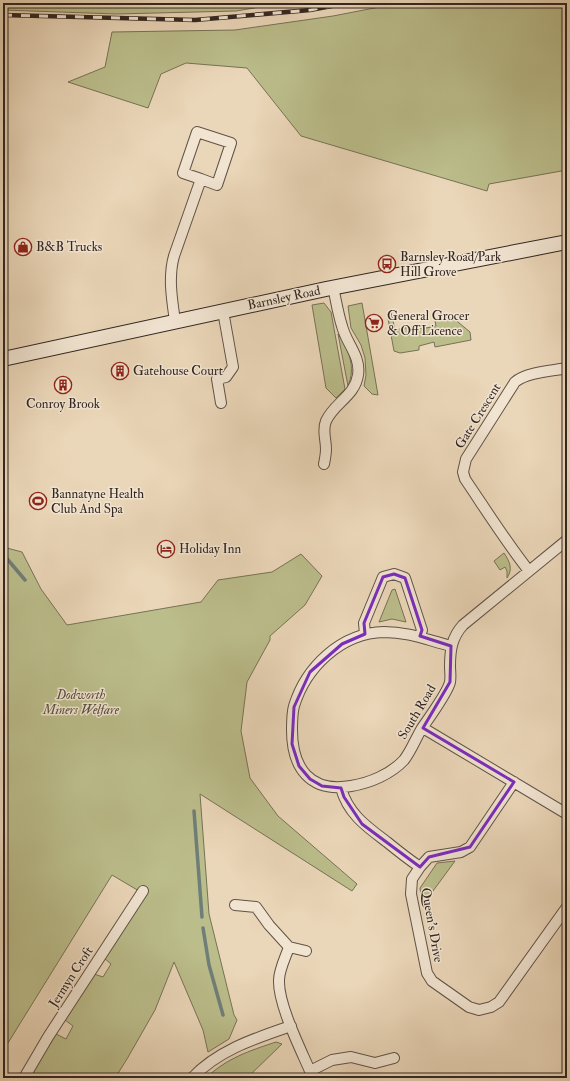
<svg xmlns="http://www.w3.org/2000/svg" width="570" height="1081" viewBox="0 0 570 1081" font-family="'IM FELL Double Pica',serif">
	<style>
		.green { fill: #bbbd8b; stroke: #777256 }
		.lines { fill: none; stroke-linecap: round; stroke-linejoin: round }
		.stream { stroke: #707e79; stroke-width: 3.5 }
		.street-casing { stroke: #615247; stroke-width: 12 }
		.secondary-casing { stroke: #332621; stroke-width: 16 }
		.street { stroke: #f1e4d1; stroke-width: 10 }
		.secondary { stroke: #f1e4d1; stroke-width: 14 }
		.rail-casing { stroke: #332621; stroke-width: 4.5 }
		.rail { stroke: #f1e4d1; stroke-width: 3; stroke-dasharray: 9; stroke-linecap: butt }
		.marked { fill: none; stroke: #7b2cbf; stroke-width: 3; stroke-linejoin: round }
		.labels { text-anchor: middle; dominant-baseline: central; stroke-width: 3; stroke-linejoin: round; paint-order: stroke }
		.poi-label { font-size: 13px; fill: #332621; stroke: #f1e4d1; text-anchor: start }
		.street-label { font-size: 13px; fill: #332621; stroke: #f1e4d1 }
		.park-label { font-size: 13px; font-style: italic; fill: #554c3c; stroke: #f1e4d1 }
	</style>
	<rect width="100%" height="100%" fill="#ead6b8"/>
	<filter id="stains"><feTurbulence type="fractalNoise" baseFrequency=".005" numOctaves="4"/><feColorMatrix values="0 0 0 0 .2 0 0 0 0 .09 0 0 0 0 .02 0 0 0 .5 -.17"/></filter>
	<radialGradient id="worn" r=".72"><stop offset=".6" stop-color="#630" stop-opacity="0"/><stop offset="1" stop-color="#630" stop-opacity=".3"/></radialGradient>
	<path class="green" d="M3,3H284L236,11L116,14L3,10Z
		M400,3H567V170L489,184L487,191L301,136L247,68L186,63L161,74L148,108L68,82L105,67L112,32L235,30L333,16Z
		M324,303L331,312L345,389L336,398L326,388L312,305Z
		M362,303L378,395L372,394L364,386L366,375L365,358L361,345L351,328L348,306Z
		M391,312L395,330L420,325L421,329L436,326L435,321L452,317L470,332L471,340L435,347L434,342L419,346V350L400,353L394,351L387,313Z
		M338,334C349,350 356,367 348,386Z
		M3,547L22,552L41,589L67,625L201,602L218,580L272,572L301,554L322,576L305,605L270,636V640L247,682L241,731L250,778L278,816L357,884L352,891L200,794L209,914L234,1015L237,1020L229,1039L208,1052L203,1030L174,962L155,1010L127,1059L115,1078H29L56,1034L66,1039L73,1026L65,1020L94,974L103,977L111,964L104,958L139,891L112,875L3,1051Z
		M504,553C510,562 513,569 507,578V571L505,567L500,570L494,561Z
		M395,589L406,622L392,619L379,622L392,590Z
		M455,861L422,906L420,888L437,863Z
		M276,1042L282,1044L247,1078H206C227,1058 249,1051 276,1042Z"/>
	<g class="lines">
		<path class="stream" d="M3,554L25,580
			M194,811L202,917
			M203,928L209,965L223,1015"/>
		<defs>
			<path id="street" d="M175,321C172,300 168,277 174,256L201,179L217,185L231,143L197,132L183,173L201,179
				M221,403L217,379L226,377L233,367L223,311
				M324,464C325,459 326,453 326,449C326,439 322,430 326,421C334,403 355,396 358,375C361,356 346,343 342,326C338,314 336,300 333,287
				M529,571C506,542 486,510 465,479L463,472L466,459L515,382C527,372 552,371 567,368
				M365,634L364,623L383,577L394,574L405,578L422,630L420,636
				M451,646C427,640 409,632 384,632C341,633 306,667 294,706C292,713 292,722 292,730C292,768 310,793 351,786C370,783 391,774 404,760C411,751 416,738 422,728C429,718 448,692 450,682C451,677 450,671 450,666C450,650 452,637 463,625L567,540
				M423,728L567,814
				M514,782L470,847L461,852L429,857L420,867L412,879L411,894L427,973L432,981L469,1007L479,1010L491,1007L499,1002L567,907
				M341,788C348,814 367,827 387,842C398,851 408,859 420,867
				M235,905L256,907L269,925L289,947C286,956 279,970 279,980C278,1004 300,1048 310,1071L314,1078
				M289,947L306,951
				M310,1071L332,1060L351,1057L375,1063L394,1058
				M24,1078L48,1037L143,891
				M192,1078C218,1050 256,1038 291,1026"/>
			<path id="secondary" d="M3,359L326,289L567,242"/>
		</defs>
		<use href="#street" class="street-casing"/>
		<use href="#secondary" class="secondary-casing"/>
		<use href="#street" class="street"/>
		<use href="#secondary" class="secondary"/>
		<defs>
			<path id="rail" d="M3,15L195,20L310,10L348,3"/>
		</defs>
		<use href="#rail" class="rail-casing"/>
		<use href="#rail" class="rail"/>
	</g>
	<path class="marked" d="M394,574L405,578L422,630L420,636L451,646L450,682L423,728L514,782L470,847L429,857L420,867L362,824L344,797L341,788L322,786L310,779L299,766L292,744L294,707L310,672L342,644L365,634L364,623L383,577Z"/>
	<defs>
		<symbol id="shop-ring" viewBox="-11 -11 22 22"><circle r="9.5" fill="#f1e4d1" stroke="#8f2418" stroke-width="1.5"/><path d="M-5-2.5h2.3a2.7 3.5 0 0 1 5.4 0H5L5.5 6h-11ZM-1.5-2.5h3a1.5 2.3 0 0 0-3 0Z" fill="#8f2418"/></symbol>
		<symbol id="bus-ring" viewBox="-11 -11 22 22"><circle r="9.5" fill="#f1e4d1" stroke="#8f2418" stroke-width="1.5"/><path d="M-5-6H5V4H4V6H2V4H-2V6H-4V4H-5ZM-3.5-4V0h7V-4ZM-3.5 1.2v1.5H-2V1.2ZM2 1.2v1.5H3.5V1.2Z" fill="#8f2418"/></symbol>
		<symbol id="supermarket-ring" viewBox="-11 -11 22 22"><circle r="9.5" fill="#f1e4d1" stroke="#8f2418" stroke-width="1.5"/><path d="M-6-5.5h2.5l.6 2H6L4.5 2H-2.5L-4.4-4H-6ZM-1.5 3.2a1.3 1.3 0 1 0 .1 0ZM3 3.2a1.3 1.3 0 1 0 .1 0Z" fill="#8f2418"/></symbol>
		<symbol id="building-ring" viewBox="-11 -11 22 22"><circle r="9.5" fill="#f1e4d1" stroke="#8f2418" stroke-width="1.5"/><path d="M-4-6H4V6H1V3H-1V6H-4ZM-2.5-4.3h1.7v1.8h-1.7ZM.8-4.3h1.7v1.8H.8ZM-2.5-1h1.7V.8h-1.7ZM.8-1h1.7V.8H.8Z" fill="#8f2418"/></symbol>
		<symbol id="stadium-ring" viewBox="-11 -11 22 22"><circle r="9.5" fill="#f1e4d1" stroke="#8f2418" stroke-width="1.5"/><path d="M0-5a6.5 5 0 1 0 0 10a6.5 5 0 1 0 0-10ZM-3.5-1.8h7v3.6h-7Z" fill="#8f2418"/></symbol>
		<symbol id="hotel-ring" viewBox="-11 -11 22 22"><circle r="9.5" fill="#f1e4d1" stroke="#8f2418" stroke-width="1.5"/><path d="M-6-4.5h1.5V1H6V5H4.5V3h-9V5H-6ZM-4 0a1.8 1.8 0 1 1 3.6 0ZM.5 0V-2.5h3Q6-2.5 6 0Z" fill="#8f2418"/></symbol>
	</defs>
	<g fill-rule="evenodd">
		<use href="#shop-ring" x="13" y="237" width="20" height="20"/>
		<use href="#bus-ring" x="377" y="254" width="20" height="20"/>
		<use href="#supermarket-ring" x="364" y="313" width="20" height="20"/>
		<use href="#building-ring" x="110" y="361" width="20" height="20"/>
		<use href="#building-ring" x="53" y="375" width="20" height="20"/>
		<use href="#stadium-ring" x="28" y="491" width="20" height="20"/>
		<use href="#hotel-ring" x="156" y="539" width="20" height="20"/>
	</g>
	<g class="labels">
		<g class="poi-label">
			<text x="36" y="247">B&amp;B Trucks</text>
			<text x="400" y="257">Barnsley Road/Park<tspan x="400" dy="15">Hill Grove</tspan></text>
			<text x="387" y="316">General Grocer<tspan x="387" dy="15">&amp; Off Licence</tspan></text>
			<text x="133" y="371">Gatehouse Court</text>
			<text x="63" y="404" text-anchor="middle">Conroy Brook</text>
			<text x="51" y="494">Bannatyne Health<tspan x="51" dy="15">Club And Spa</tspan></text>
			<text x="179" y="549">Holiday Inn</text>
		</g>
		<g class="street-label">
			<text transform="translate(284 298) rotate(-12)">Barnsley Road</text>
			<text transform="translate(478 416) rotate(-58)">Gate Crescent</text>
			<text transform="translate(417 712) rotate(-59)">South Road</text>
			<text transform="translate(432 925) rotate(80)">Queen's Drive</text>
			<text transform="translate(71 977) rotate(-57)">Jermyn Croft</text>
		</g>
		<g class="park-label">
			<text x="81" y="695">Dodworth<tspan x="81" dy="15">Miners Welfare</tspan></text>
		</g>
	</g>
	<rect width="570" height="1081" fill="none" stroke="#ead6b8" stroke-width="16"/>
	<rect x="4" y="4" width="562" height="1073" fill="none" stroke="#332621" stroke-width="2"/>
	<rect x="8" y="8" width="554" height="1065" fill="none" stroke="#332621"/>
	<rect width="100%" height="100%" filter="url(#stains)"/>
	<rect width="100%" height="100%" fill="url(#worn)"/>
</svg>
